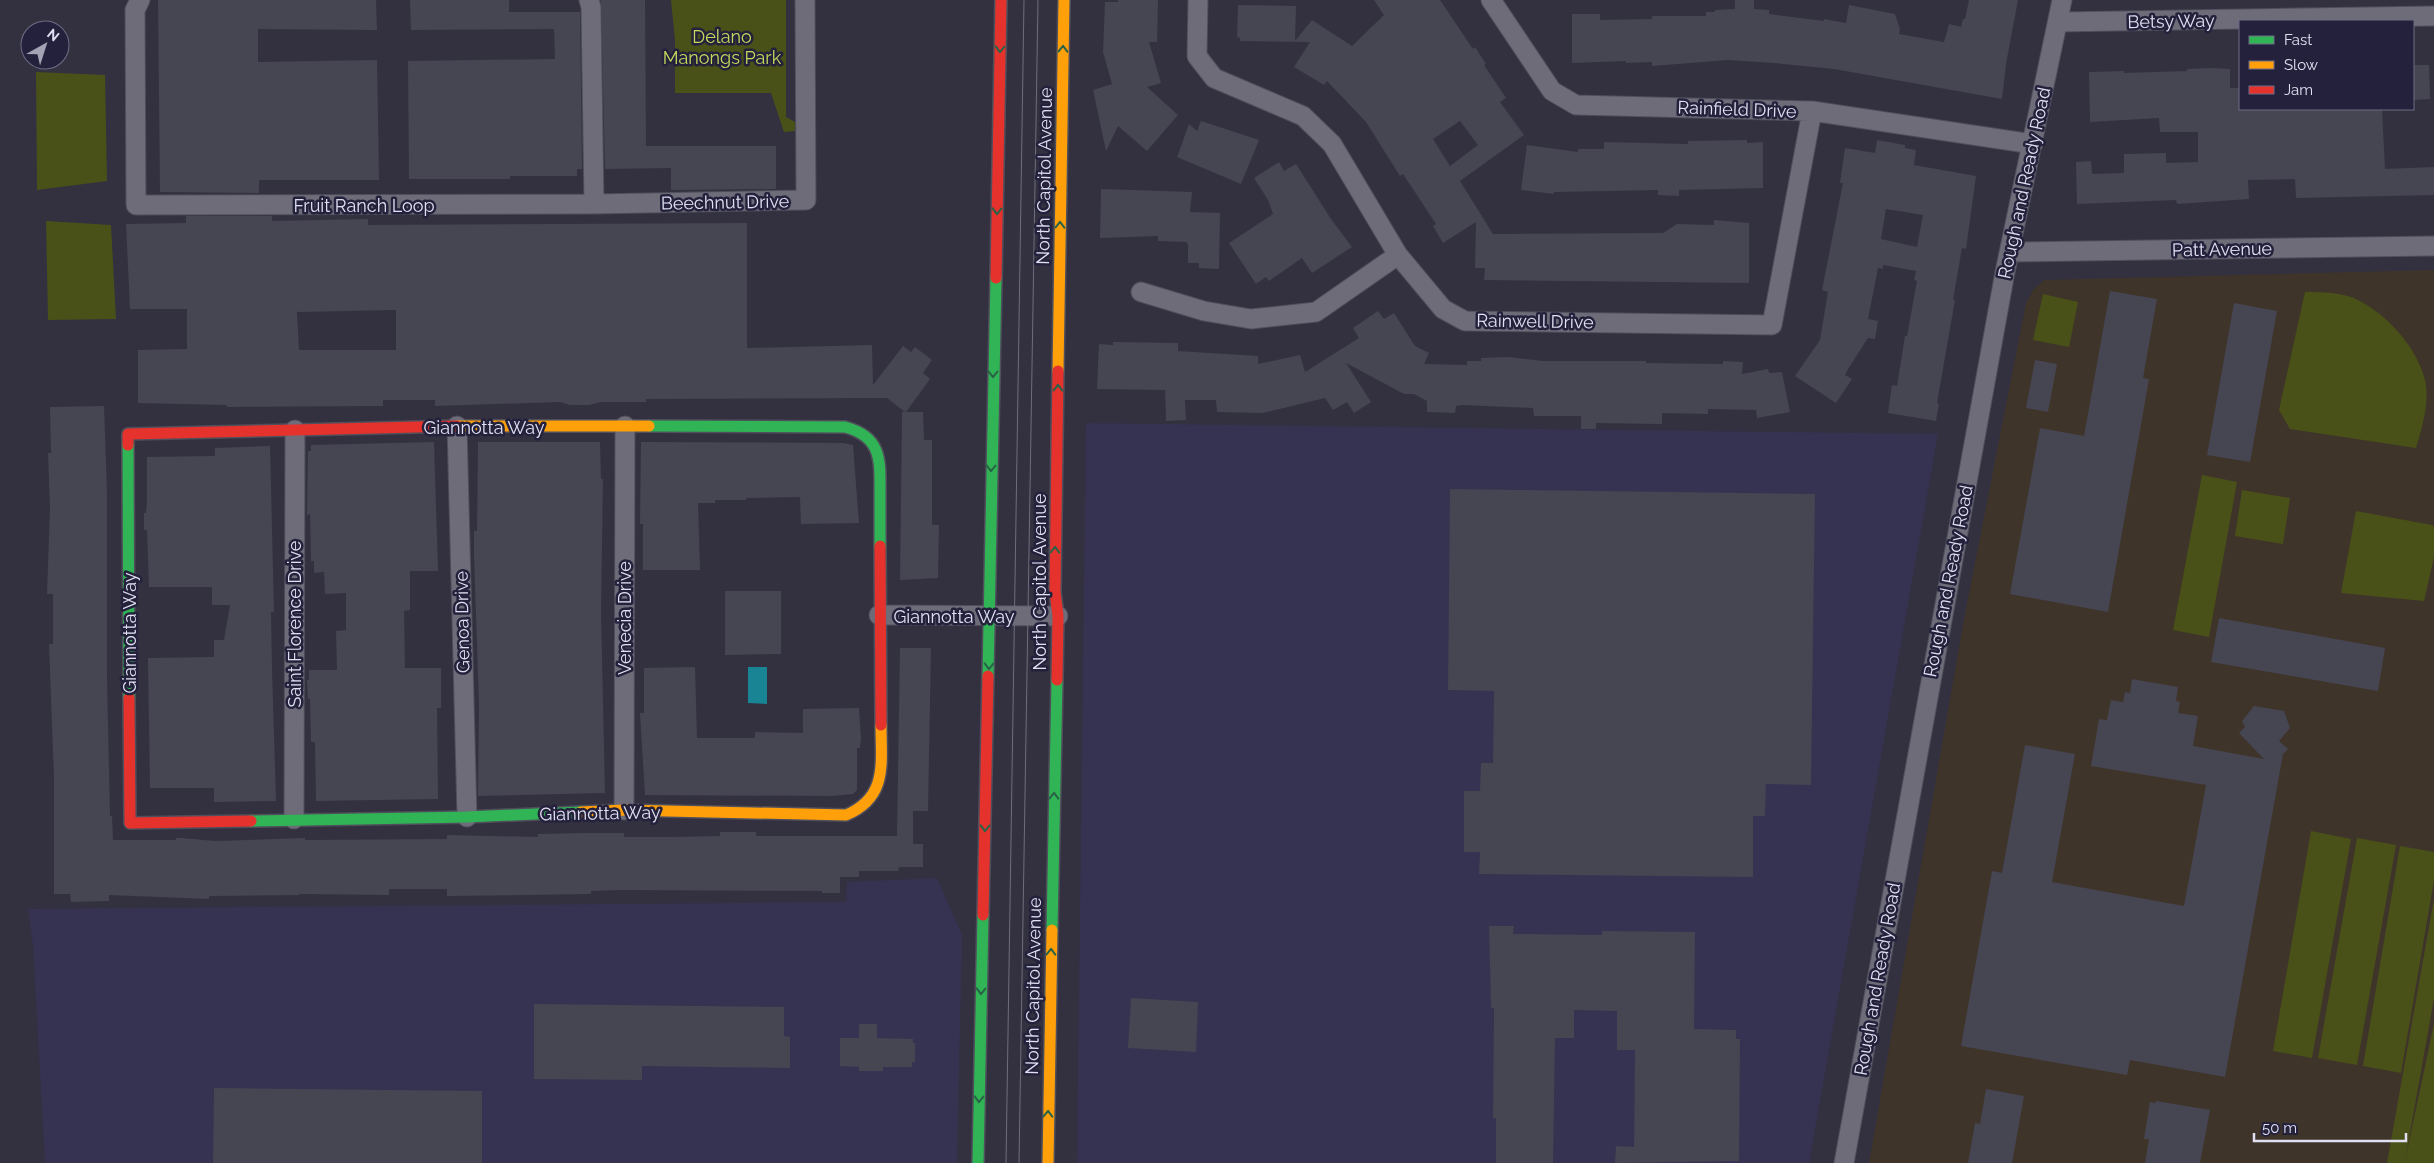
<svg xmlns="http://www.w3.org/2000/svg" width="2434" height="1163" viewBox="0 0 2434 1163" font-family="Raleway,sans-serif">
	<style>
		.built { fill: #363251 }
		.education { fill: #3f342a }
		.green { fill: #495118 }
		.water { fill: #188494 }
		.building { fill: #464552; fill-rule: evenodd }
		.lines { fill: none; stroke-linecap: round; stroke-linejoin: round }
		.street-casing { stroke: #4f4e5b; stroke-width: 21 }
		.fast-casing { stroke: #4f4e5b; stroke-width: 14 }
		.slow-casing { stroke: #4f4e5b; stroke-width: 14 }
		.jam-casing { stroke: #4f4e5b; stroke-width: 14 }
		.street { stroke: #6d6c78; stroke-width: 19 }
		.fast { stroke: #30b455; stroke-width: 11 }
		.slow { stroke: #ff9f0a; stroke-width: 11 }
		.jam { stroke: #e5322d; stroke-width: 11 }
		.tram { stroke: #6f6e7b; stroke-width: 1 }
		.oneway { stroke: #296347 }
		.labels { text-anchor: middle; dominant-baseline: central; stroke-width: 5; stroke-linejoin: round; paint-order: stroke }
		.street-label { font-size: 18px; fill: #e0e0f2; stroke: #24213c }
		.park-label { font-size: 18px; fill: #c6da5c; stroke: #24213c }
	</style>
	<rect width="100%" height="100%" fill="#333140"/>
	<path class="built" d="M1086,423L1938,434L1809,1163H1077Z
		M937,878L962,935L957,1163H45L33,945L28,909L846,902L847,882Z"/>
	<path class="education" d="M2434,270V1163H1869L1964,619L2026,303L2033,290L2044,280Z"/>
	<path class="green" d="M671,0H786V117L795,122V131L784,132L771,93H675V41Z
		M36,72L105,75L107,181L37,190Z
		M46,221L111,225L116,319L48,320Z
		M2305,292C2322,292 2342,292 2358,300C2388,315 2417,348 2425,380C2430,403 2422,427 2416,448L2290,429L2279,410Z
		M2043,294L2078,302L2069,347L2033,340Z
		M2202,475L2237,482L2209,637L2173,630Z
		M2242,490L2290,498L2283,544L2235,536Z
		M2356,511L2432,525L2434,527V557L2424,601L2341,593Z
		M2311,831L2351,839L2312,1058L2273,1051Z
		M2357,838L2396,845L2357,1065L2318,1058Z
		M2400,846L2434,852V880L2401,1073L2363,1066Z
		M2434,899V998L2405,1161L2434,1024V1163H2387Z"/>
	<path class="water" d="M748,667H767V704L748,703Z"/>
	<path class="building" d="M158,0H376L377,30L258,29V62L377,60L379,180H259V193L160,192Z
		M410,0H509V12H580L582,169H577V176H510V179H409L408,61L555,59L554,29L411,30Z
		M601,0H645L646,146H776V189L671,190V168L605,169Z
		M1118,0H1158L1157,42H1149L1161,83L1147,87L1178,115L1147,151L1118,126L1106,151L1093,90L1112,84L1103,52L1105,2H1118Z
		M1374,0H1440L1473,49L1475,47L1486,64L1484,65L1506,98L1500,102L1524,135L1460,181L1493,234L1663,233L1677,224L1714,225V220L1749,223V283L1484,280L1485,268H1475L1476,222L1443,243L1433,226L1436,224L1403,174L1400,176L1366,122L1327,81L1324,85L1294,67L1310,42L1240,41V38L1237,37L1238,5L1296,6L1295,41L1312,20L1352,46L1384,15ZM1460,121L1478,145L1450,166L1433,139Z
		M1735,0H1754V9L1769,10V14L1824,21V19L1846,23L1849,5L1895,14L1900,29L1899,34L1944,42L1949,24L1961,27L1963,19H1965L1969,0H2018L2006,64L2002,99L1834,69L1774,63L1728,60L1652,66V62L1626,63V61L1572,63V14H1600V20L1652,19V16H1706V12H1715V10L1735,9Z
		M2413,65H2429L2430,99L2413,100Z
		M2211,68L2230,69V88H2240V109H2382L2385,169L2434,167V195L2296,198L2295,179L2248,180L2249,199L2177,204L2176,200L2077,204L2076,162L2091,161L2092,174L2124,173V154L2166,153V163L2198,162V132H2160L2159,118L2090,122L2089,72L2124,71V73L2187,71V69Z
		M1201,121L1259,140L1241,184L1177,157L1189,124L1197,131Z
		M1747,140V143L1763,142V188L1679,190V196L1658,195V190L1554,192V194L1521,190L1527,145L1578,152V149H1604V142L1688,144V141Z
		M1877,140L1905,145V148L1916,150L1914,165L1976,176L1966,249L1962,248L1953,300H1955L1937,403L1939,404L1936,421L1888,413L1892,385L1897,386L1905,336H1907L1917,281L1914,280L1916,271L1883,265V269L1878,268L1868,319L1878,321L1875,339L1868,338L1848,369L1845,375L1852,379L1836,403L1795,376L1820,340L1828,292L1822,290L1843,183H1840L1845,148L1875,153ZM1886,209L1923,215L1917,247L1881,239Z
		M1279,162L1284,171L1296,164L1331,219L1352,247L1312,273L1302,258L1269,281L1266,277L1256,284L1229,243L1273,214L1268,200L1254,178Z
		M1101,189L1192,192L1190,212L1220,213L1219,269L1199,268V263H1188V244L1186,242L1158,241V236L1100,238Z
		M186,216H272V221L368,219V225L747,223V348L872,345L873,385L903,346L911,352L915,347L932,360L923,373L930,379L906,412H923L924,440H932V525H939L938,578L900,580L902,412H905L887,398L646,399V402H601L589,405H570L560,402L435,406V400H383V406L227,407V405L138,403V350L187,349V309H130L126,224L186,223ZM396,310V350H299L297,312Z
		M2110,291L2157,299L2143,378L2149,379L2108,612L2010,594L2040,428L2084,436Z
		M2234,303L2277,311L2250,462L2207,455Z
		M1378,311L1384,319L1394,313L1415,346L1429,353L1424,364L1467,365V361H1481V358L1508,357L1543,361H1646V363L1723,364V361L1743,362L1742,374L1768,369L1769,373L1782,372L1790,412L1757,418L1756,410L1708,409V414L1662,413V424L1596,423V429H1581V416H1534L1533,408L1462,405L1456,406L1455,413L1427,412V401L1414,394H1404L1346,363L1371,402L1354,413L1347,402L1333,410L1325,398L1263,413L1217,412L1216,400H1185L1186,420L1166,421L1165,390L1097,389L1099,344L1113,345V342L1178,343V351L1258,356V364L1300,355L1305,372L1359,338L1353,328Z
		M2035,360L2057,364L2048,412L2026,408Z
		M104,406L107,492V679L110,816H112L113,840H176V838H181L215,841L305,838V840L447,839V835L538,837V834L583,833H624V837H675L720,836V832H756V836H897L900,648H931L928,811H913V844H923V867H899L898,871H859V877H840V893H822V891L621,890L591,891V894L447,896V889H389V895L299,894V895L209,896V899L109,895V901L71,902L70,894H54V778L49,644H53V594H47L50,508L48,453H51L50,407Z
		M434,442L438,571H410V610L404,611L405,668H441V708H437L438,799L316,801L315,742H311L310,699H308L307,680H309V670H337L336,631L346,630V593L325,594L324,572L314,573V561H311L310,514L307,515L308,451H311V445Z
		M478,442H600L601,479H603L601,611L605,793L478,796L479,703L474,556V531H477Z
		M641,442L843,443L853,445L859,523L801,524L800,497L746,498V500H715V503H698L700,570H643V524H640Z
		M270,446L274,612H271L272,670L276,801L214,802V788H150L148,658L214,657V640H224L230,605H212V587H149L147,530H144V513H146L147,502V457L215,456V448Z
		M1450,489L1815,494L1811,785L1766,784L1765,816H1753V877L1479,874L1480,852H1464V791H1480L1481,763H1493L1494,691L1448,690Z
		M725,591H781V654L725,655Z
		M2219,618L2385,648L2378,691L2211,662Z
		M695,667L697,738H755V732L803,733V709L859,708L861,739L860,748H857V790L853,794L833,796L645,795L640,713H644V668Z
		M2132,679L2178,687L2176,701L2180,702L2178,713L2198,716L2193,746L2264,759L2239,733L2245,727L2242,721L2254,706L2284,711L2290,728L2279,741L2288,749L2283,754L2225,1077L2130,1060L2127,1075L1961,1046L1992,871L2002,873L2025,745L2075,754L2052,882L2184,906L2206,785L2091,766L2099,719L2107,720L2111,700L2123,702L2125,692L2130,693Z
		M1489,926H1514L1513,934L1602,935V931L1695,932L1694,1029L1736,1030V1039H1740L1739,1161L1615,1163L1616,1146L1634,1147L1635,1050H1617V1011L1574,1010V1038H1555L1553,1163H1496V1118H1493L1494,1008H1491Z
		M1131,998L1198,1002L1196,1052L1128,1048Z
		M534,1004L784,1007V1036L790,1037V1068L642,1066V1080L534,1079Z
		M859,1024H877V1038L913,1039V1043H915V1062H912V1067H883V1071H859V1067L840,1066V1038H859Z
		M214,1088L482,1091V1163H213Z
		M1986,1089L2024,1096L2012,1163H1968L1975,1123L1980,1124Z
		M2156,1101L2210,1110L2200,1163H2145L2149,1139H2144L2150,1102L2155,1103Z"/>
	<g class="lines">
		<defs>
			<path id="street" d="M140,0L135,10L136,205L594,204L806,200L805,0
				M589,0L591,7L594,204
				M1198,0L1197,56L1214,78L1303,116L1332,144L1398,255L1443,309L1465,321L1772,325L1812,111
				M1491,0L1552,91L1576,105L1812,111L2033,144
				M2058,22L2434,16
				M2010,252L2434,246
				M1141,292L1204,311L1251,319L1316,312L1398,255
				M457,426L467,817
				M879,615L1058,616
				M624,810L625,426
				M294,819L295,430
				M1844,1163L2005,272L2062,0"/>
			<path id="fast" d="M649,426L845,427C883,437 880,462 880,495C880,512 880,529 880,546
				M128,445L129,698
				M988,676L996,278
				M251,821L467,817L581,812
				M1052,930L1057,680
				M978,1163L983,915"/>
			<path id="slow" d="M1058,371L1064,0
				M457,426H649
				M581,812L624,810L846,815C888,797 881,764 881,725
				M1048,1163L1052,930"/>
			<path id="jam" d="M996,278L1001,0
				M128,445V434L457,426
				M880,546L881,725
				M1057,680L1058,616L1055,592L1058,371
				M129,698L130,823L251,821
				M983,915L988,676"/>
		</defs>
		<use href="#street" class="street-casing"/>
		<use href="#fast" class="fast-casing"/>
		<use href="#slow" class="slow-casing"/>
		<use href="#jam" class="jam-casing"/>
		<use href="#street" class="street"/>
		<use href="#fast" class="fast"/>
		<use href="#slow" class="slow"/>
		<use href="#jam" class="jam"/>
		<path class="tram" d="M1006,1163L1024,0
			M1019,1163L1038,0"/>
	</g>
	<defs><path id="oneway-chevron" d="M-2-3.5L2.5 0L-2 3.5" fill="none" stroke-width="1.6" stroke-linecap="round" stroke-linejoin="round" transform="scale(1.25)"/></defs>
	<g class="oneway">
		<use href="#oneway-chevron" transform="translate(1000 49) rotate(91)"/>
		<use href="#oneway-chevron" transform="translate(1063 49) rotate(-89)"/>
		<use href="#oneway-chevron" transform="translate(997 211) rotate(91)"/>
		<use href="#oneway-chevron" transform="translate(1060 225) rotate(-89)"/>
		<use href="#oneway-chevron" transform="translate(993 374) rotate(91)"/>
		<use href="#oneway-chevron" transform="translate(1058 388) rotate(-89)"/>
		<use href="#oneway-chevron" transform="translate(991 468) rotate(91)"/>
		<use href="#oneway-chevron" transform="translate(1055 550) rotate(-89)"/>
		<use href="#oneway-chevron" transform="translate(989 666) rotate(91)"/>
		<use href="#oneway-chevron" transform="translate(1054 796) rotate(-89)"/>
		<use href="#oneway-chevron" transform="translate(985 828) rotate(91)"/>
		<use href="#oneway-chevron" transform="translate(1051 952) rotate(-89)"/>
		<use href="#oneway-chevron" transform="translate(981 991) rotate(91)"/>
		<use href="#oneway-chevron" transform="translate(979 1099) rotate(91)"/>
		<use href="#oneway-chevron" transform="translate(1048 1114) rotate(-89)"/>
	</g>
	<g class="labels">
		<g class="street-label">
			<text transform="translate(2171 21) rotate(-1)">Betsy Way</text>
			<text transform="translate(1737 109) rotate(2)">Rainfield Drive</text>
			<text transform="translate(1044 176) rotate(-89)">North Capitol Avenue</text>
			<text transform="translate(2024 183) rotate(-78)">Rough and Ready Road</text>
			<text transform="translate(725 202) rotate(-1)">Beechnut Drive</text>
			<text x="364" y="205">Fruit Ranch Loop</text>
			<text transform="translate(2222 249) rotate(-1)">Patt Avenue</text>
			<text transform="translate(1535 321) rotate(1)">Rainwell Drive</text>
			<text x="484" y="427">Giannotta Way</text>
			<text transform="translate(1948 581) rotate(-79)">Rough and Ready Road</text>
			<text transform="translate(1039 582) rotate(-90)">North Capitol Avenue</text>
			<text x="954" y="616">Giannotta Way</text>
			<text transform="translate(624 618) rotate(-90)">Venecia Drive</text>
			<text transform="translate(462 622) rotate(-91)">Genoa Drive</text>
			<text transform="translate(294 624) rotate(-90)">Saint Florence Drive</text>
			<text transform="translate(129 633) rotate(-90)">Giannotta Way</text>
			<text transform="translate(600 813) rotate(-1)">Giannotta Way</text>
			<text transform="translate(1877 979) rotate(-80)">Rough and Ready Road</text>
			<text transform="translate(1033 986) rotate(-89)">North Capitol Avenue</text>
		</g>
		<g class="park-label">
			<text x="722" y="36">Delano<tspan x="722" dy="21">Manongs Park</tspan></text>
		</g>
	</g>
	<rect x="2239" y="20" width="175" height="90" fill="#24213c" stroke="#6f6d85"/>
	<rect x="2249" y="36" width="25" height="8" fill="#30b455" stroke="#6f6d85"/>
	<text x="2284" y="45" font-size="15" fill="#e0e0f2">Fast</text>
	<rect x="2249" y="61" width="25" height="8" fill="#ff9f0a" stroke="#6f6d85"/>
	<text x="2284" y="70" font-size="15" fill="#e0e0f2">Slow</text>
	<rect x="2249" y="86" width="25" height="8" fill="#e5322d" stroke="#6f6d85"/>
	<text x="2284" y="95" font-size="15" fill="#e0e0f2">Jam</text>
	<g transform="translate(45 45) rotate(39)"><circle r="24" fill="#24213c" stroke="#6f6d85"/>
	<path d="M0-4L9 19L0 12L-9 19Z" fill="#a3a3b4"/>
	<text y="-8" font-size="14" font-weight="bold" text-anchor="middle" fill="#e0e0f2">N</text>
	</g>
	<path d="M2254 1133v8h152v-8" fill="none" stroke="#e0e0f2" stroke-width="2.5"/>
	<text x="2262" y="1133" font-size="15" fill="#e0e0f2" stroke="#24213c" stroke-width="4" paint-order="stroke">50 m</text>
</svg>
